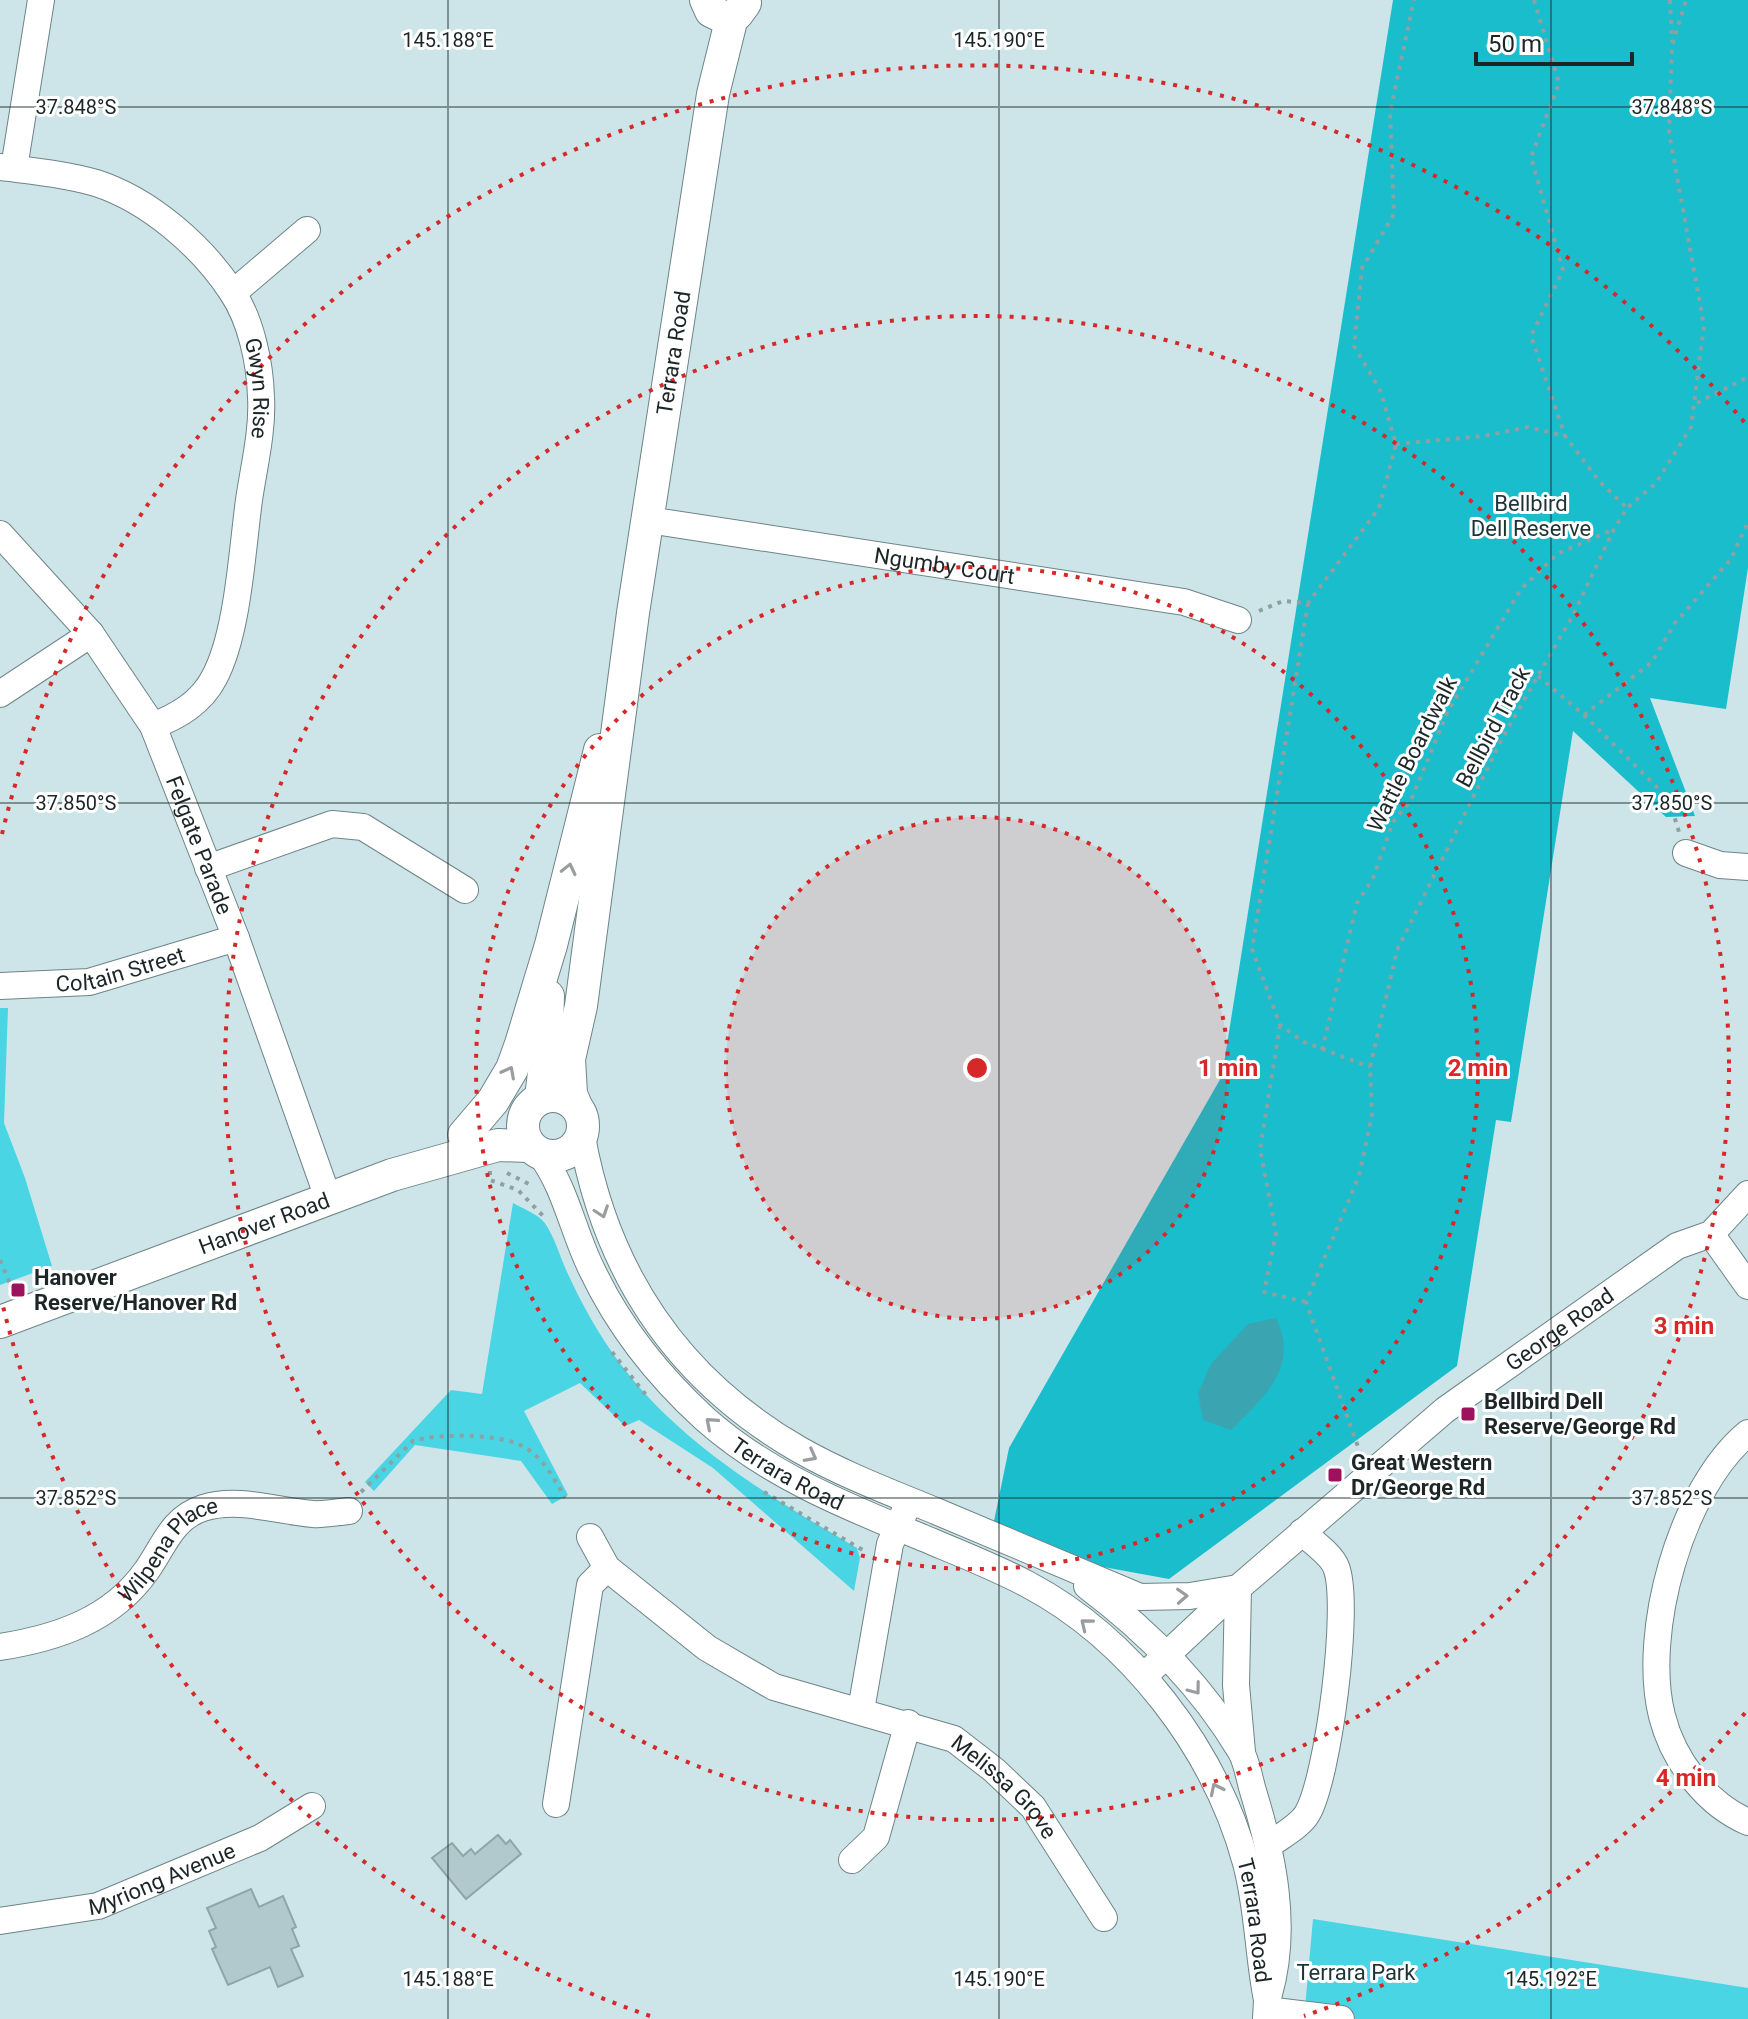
<svg xmlns="http://www.w3.org/2000/svg" width="1748" height="2019" viewBox="0 0 1748 2019" font-family="Roboto,sans-serif">
	<style>
		.green { fill: #49d5e4 }
		.forest { fill: #1abdcc }
		.water { fill: #3aa5b1 }
		.building { fill: #b1c9cc; stroke: #8fa6a9; stroke-width: 2 }
		.lines { fill: none; stroke-linecap: round; stroke-linejoin: round }
		.minor-casing { stroke: #6e8487; stroke-width: 28 }
		.major-casing { stroke: #6e8487; stroke-width: 34 }
		.path { stroke: #8da0a2; stroke-width: 4; stroke-dasharray: 4 6; stroke-linecap: butt }
		.minor { stroke: #fff; stroke-width: 26 }
		.major { stroke: #fff; stroke-width: 32 }
		.oneway { stroke: #999d9e }
		.ticks { fill: none; stroke: #1d2627; stroke-width: 2; stroke-opacity: 0.45 }
		.ring { fill: none; stroke: #d62828; stroke-width: 4; stroke-dasharray: 4 8 }
		.poi-dot { fill: #9e115d; stroke: #fff; stroke-width: 3 }
		.labels { text-anchor: middle; dominant-baseline: central; stroke-width: 6; stroke-linejoin: round; paint-order: stroke }
		.street-label { font-size: 22px; fill: #1d2627; stroke: #fff }
		.park-label { font-size: 22px; fill: #1d3437; stroke: #fff }
		.poi-label { font-size: 22px; font-weight: bold; fill: #1d2627; stroke: #fff; text-anchor: start }
		.ticks-label { font-size: 20px; text-anchor: middle; fill: #1d2627; stroke: #fff; stroke-width: 6; stroke-linejoin: round; paint-order: stroke }
		.centre { fill: #d62828; stroke: #fff; stroke-width: 4 }
		.ring-label { font-size: 24px; text-anchor: middle; font-weight: bold; fill: #d62828; stroke: #fff; stroke-width: 6; stroke-linejoin: round; paint-order: stroke }
	</style>
	<rect width="100%" height="100%" fill="#cde5e8"/>
	<path class="green" d="M0,1008H8L4,1123L25,1178L52,1266L0,1285Z
		M513,1203C522,1208 537,1214 544,1222C554,1235 560,1257 567,1272C582,1305 600,1337 622,1366C684,1447 771,1497 857,1548L860,1558L854,1591L713,1468L639,1420L625,1426L580,1383L524,1411L568,1495L552,1504L521,1461L415,1445L374,1491L365,1482L451,1390L482,1394Z
		M1313,1919L1748,1988V2019H1304Z"/>
	<path class="forest" d="M1393,0H1748V568L1726,709L1650,698L1695,816L1666,817L1573,731L1511,1122L1496,1120L1457,1366L1169,1579L1076,1562L994,1521L1009,1448L1222,1076Z"/>
	<path class="water" d="M1276,1318C1300,1367 1264,1397 1231,1430L1203,1420L1198,1393L1211,1364L1248,1324Z"/>
	<path class="building" d="M498,1835L506,1844L510,1840L521,1854L466,1899L432,1858L452,1843L463,1856L471,1849L475,1854Z
		M251,1889L259,1907L283,1896L296,1927L292,1929L299,1946L291,1949L303,1976L278,1987L270,1967L228,1985L212,1949L216,1947L209,1931L216,1928L207,1908Z"/>
	<g class="lines">
		<defs>
			<g id="minor">
				<path id="s1" d="M0,167C31,171 66,174 96,183C149,200 202,246 232,292C251,320 260,363 261,397C263,430 254,466 249,500C242,551 238,634 214,678C201,703 178,716 153,726"/>
				<path d="M14,168L41,0"/>
				<path d="M233,293L307,230"/>
				<path id="s2" d="M648,520L1184,602L1238,620"/>
				<path id="s3" d="M0,534L91,634L153,726L236,938L328,1198"/>
				<path d="M0,694L91,634"/>
				<path d="M1686,853L1720,865L1748,867"/>
				<path d="M208,868L332,824L363,827L465,890"/>
				<path id="s4" d="M0,986L89,982L236,938"/>
				<path d="M582,1137C607,1274 678,1380 800,1450C844,1475 892,1493 938,1512C1006,1541 1073,1569 1140,1597L1190,1596L1238,1588"/>
				<path id="s5" d="M541,1155C566,1189 573,1232 592,1270C619,1327 659,1377 705,1419C770,1477 853,1509 933,1542C964,1555 997,1568 1027,1584C1131,1639 1215,1749 1246,1863C1258,1907 1258,1955 1267,2000L1266,2019"/>
				<path d="M1711,1234L1748,1286"/>
				<path d="M1748,1433C1681,1488 1641,1633 1662,1716C1673,1760 1706,1804 1748,1822"/>
				<path id="s6" d="M590,1537L607,1568L707,1648L774,1687L954,1739L994,1770L1033,1807L1104,1918"/>
				<path d="M1087,1586C1147,1631 1201,1685 1240,1750C1247,1761 1249,1778 1253,1791C1273,1856 1288,1927 1269,1994"/>
				<path d="M1238,1588L1236,1685L1242,1752"/>
				<path id="s7" d="M0,1647C57,1638 112,1620 147,1570C164,1546 172,1518 203,1508C238,1497 277,1511 313,1514C324,1515 337,1512 349,1511"/>
				<path id="s8" d="M1144,1676L1238,1588L1445,1410L1677,1246L1711,1234L1748,1194"/>
				<path d="M861,1710L890,1544L905,1511"/>
				<path d="M556,1804L590,1585L607,1568"/>
				<path d="M1269,1845C1281,1836 1300,1826 1307,1814C1328,1780 1351,1603 1336,1567C1331,1554 1312,1542 1302,1532"/>
				<path d="M852,1860L876,1837L908,1723"/>
				<path id="s9" d="M0,1921L98,1906L260,1838L312,1806"/>
				<path d="M1267,2010L1341,2019"/>
			</g>
			<g id="major">
				<path d="M706,0L711,11L725,18L737,14L745,3"/>
				<circle cx="553" cy="1126" r="30"/>
				<path d="M541,1098L546,1056L548,996"/>
				<path id="s10" d="M576,1106L571,1094L569,1059L581,1006L633,613L713,94L732,17"/>
				<path d="M464,1135L493,1101L512,1069L521,1044L551,945L600,750"/>
				<path id="s11" d="M0,1322L392,1175L498,1145L529,1146"/>
			</g>
		</defs>
		<use href="#minor" class="minor-casing"/>
		<use href="#major" class="major-casing"/>
		<path class="path" d="M1534,0L1559,83L1531,157L1563,270L1531,336L1565,436
			M1670,0L1672,42
			M1697,403L1748,377
			M1396,444L1483,436L1528,427L1565,436L1600,482L1627,508
			M1308,603L1252,949L1280,1025L1304,1042L1370,1067
			M1259,611L1283,601L1308,603L1379,508L1396,444L1380,390L1354,346L1362,268L1394,214L1390,112L1414,0
			M1538,676L1584,715L1669,799L1679,832
			M1584,715L1652,662L1675,623L1731,559L1748,522
			M1280,1025L1260,1149L1276,1233L1264,1292L1306,1302
			M1322,1050L1357,903L1373,878L1393,822L1411,800L1448,711L1521,589L1557,554L1612,530
			M490,1171V1180L518,1190L546,1219
			M507,1173L531,1185
			M0,1260L11,1286
			M612,1352L646,1395
			M1361,1455L1306,1302L1359,1176L1372,1115L1370,1067L1397,950L1503,737L1573,615L1614,529L1627,508L1656,483L1691,427L1704,326L1669,132L1672,46L1686,0
			M361,1492L413,1441C439,1433 503,1433 526,1448C544,1459 555,1480 565,1498
			M764,1492L866,1552"/>
		<use href="#minor" class="minor"/>
		<use href="#major" class="major"/>
	</g>
	<defs><path id="oneway-chevron" d="M-2-3.5L2.5 0L-2 3.5" fill="none" stroke-width="1.6" stroke-linecap="round" stroke-linejoin="round" transform="scale(2)"/></defs>
	<g class="oneway">
		<use href="#oneway-chevron" transform="translate(569 869) rotate(-77)"/>
		<use href="#oneway-chevron" transform="translate(509 1072) rotate(-62)"/>
		<use href="#oneway-chevron" transform="translate(602 1212) rotate(71)"/>
		<use href="#oneway-chevron" transform="translate(711 1423) rotate(-139)"/>
		<use href="#oneway-chevron" transform="translate(811 1456) rotate(28)"/>
		<use href="#oneway-chevron" transform="translate(1182 1596) rotate(-3)"/>
		<use href="#oneway-chevron" transform="translate(1086 1624) rotate(-141)"/>
		<use href="#oneway-chevron" transform="translate(1195 1689) rotate(53)"/>
		<use href="#oneway-chevron" transform="translate(1216 1789) rotate(-116)"/>
	</g>
	<path class="ticks" d="M448,0V2019M999,0V2019M1551,0V2019M0,107H1748M0,803H1748M0,1498H1748"/>
	<circle cx="977" cy="1068" r="251" fill="#d62828" fill-opacity=".12"/>
	<g class="ring">
		<circle cx="977" cy="1068" r="251"/>
		<circle cx="977" cy="1068" r="501"/>
		<circle cx="977" cy="1068" r="752"/>
		<path d="M1745 1713A1003 1003 0 0 1 1304 2016M650 2016A1003 1003 0 0 1 2 1302M2 834A1003 1003 0 0 1 1745 423"/>
	</g>
	<g class="poi-dot">
		<rect x="10" y="1282" width="16" height="16" rx="4"/>
		<rect x="1460" y="1406" width="16" height="16" rx="4"/>
		<rect x="1327" y="1467" width="16" height="16" rx="4"/>
	</g>
	<g class="labels">
		<g class="street-label">
			<text stroke="none"><textPath href="#s10" startOffset="762">Terrara Road</textPath></text>
			<text stroke="none"><textPath href="#s1" startOffset="376">Gwyn Rise</textPath></text>
			<text stroke="none"><textPath href="#s2" startOffset="300">Ngumby Court</textPath></text>
			<text transform="translate(1493 727) rotate(-62)">Bellbird Track</text>
			<text transform="translate(1412 754) rotate(-63)">Wattle Boardwalk</text>
			<text stroke="none"><textPath href="#s3" startOffset="374">Felgate Parade</textPath></text>
			<text stroke="none"><textPath href="#s4" startOffset="122">Coltain Street</textPath></text>
			<text stroke="none"><textPath href="#s11" startOffset="282">Hanover Road</textPath></text>
			<text stroke="none"><textPath href="#s8" startOffset="542">George Road</textPath></text>
			<text stroke="none"><textPath href="#s5" startOffset="414">Terrara Road</textPath></text>
			<text stroke="none"><textPath href="#s7" startOffset="202">Wilpena Place</textPath></text>
			<text stroke="none"><textPath href="#s6" startOffset="498">Melissa Grove</textPath></text>
			<text stroke="none"><textPath href="#s9" startOffset="168">Myriong Avenue</textPath></text>
			<text stroke="none"><textPath href="#s5" startOffset="1100">Terrara Road</textPath></text>
		</g>
		<g class="park-label">
			<text x="1531" y="503">Bellbird<tspan x="1531" dy="25">Dell Reserve</tspan></text>
			<text x="1356" y="1972">Terrara Park</text>
		</g>
		<g class="poi-label">
			<text x="34" y="1277">Hanover<tspan x="34" dy="25">Reserve/Hanover Rd</tspan></text>
			<text x="1484" y="1401">Bellbird Dell<tspan x="1484" dy="25">Reserve/George Rd</tspan></text>
			<text x="1351" y="1462">Great Western<tspan x="1351" dy="25">Dr/George Rd</tspan></text>
		</g>
	</g>
	<g class="ticks-label">
		<text x="448" y="47">145.188°E</text>
		<text x="999" y="47">145.190°E</text>
		<text x="76" y="114">37.848°S</text>
		<text x="1672" y="114">37.848°S</text>
		<text x="76" y="810">37.850°S</text>
		<text x="1672" y="810">37.850°S</text>
		<text x="76" y="1505">37.852°S</text>
		<text x="1672" y="1505">37.852°S</text>
		<text x="448" y="1986">145.188°E</text>
		<text x="999" y="1986">145.190°E</text>
		<text x="1551" y="1986">145.192°E</text>
	</g>
	<circle cx="977" cy="1068" r="12" class="centre"/>
	<g class="ring-label">
		<text x="1228" y="1076">1 min</text>
		<text x="1478" y="1076">2 min</text>
		<text x="1684" y="1334">3 min</text>
		<text x="1686" y="1786">4 min</text>
	</g>
	<path d="M1476 52v12h156v-12" fill="none" stroke="#1d2627" stroke-width="4"/>
	<text x="1488" y="52" font-size="24" fill="#1d2627" stroke="#ffffff" stroke-width="6" paint-order="stroke">50 m</text>
</svg>
